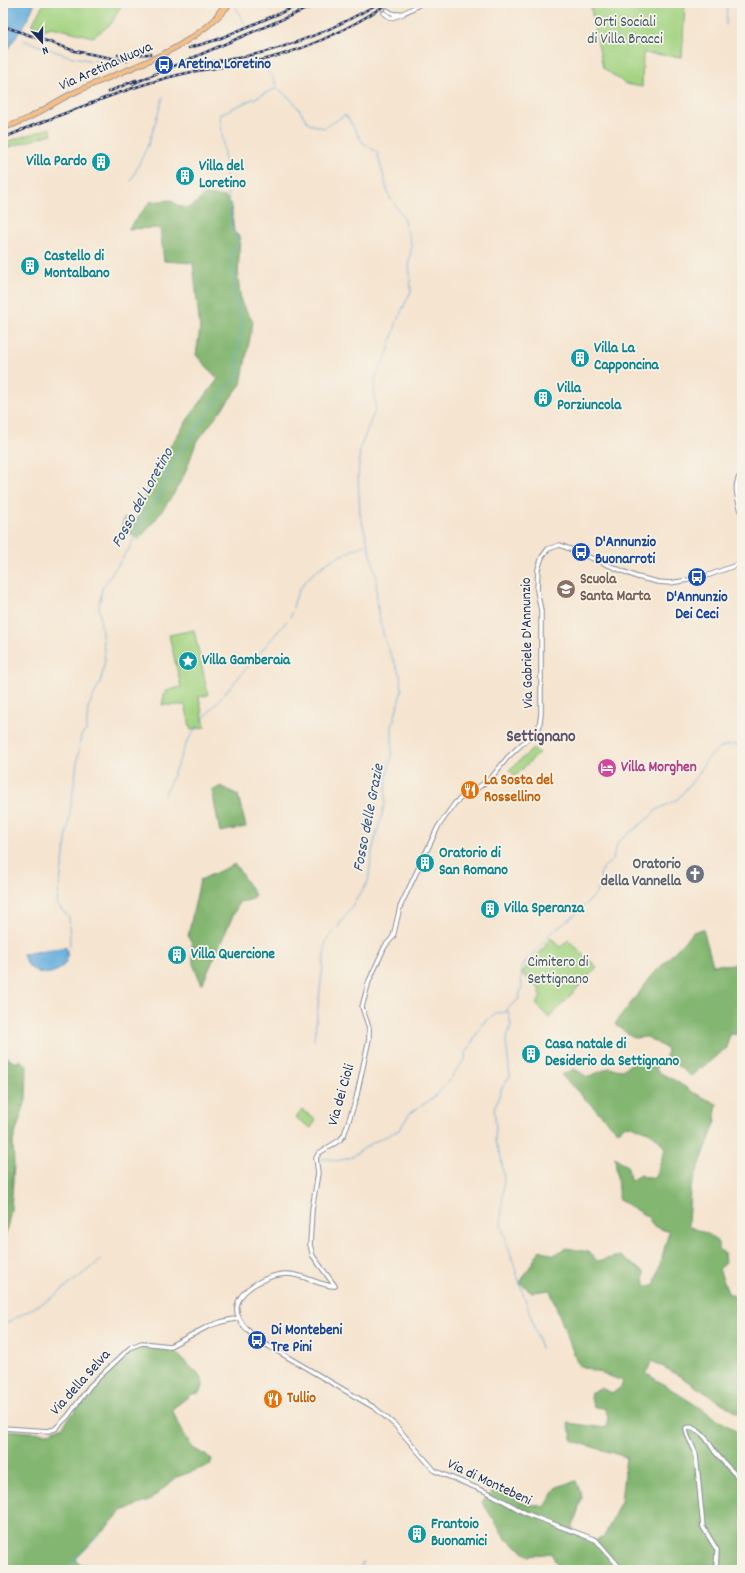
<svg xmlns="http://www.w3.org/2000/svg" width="745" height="1573" viewBox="0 0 745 1573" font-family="Dekko,sans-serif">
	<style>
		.green { fill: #a4d483; stroke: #608270 }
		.forest { fill: #83b671; stroke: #4f7268 }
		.water { fill: #66aedd; stroke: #406e9e }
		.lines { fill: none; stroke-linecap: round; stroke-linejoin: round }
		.stream { stroke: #66aedd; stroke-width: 1 }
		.minor-tunnel { stroke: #c9c0b8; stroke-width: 3.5; stroke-dasharray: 3.5 2; stroke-linecap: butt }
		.minor-casing { stroke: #888a96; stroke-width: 5.5 }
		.major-casing { stroke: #888a96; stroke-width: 6 }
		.minor { stroke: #fff; stroke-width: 3.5 }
		.major { stroke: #f5bf86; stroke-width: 4.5 }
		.rail-casing { stroke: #1b2f5e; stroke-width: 2.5 }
		.rail { stroke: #f7f3e8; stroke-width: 1; stroke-dasharray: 3; stroke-linecap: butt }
		.labels { text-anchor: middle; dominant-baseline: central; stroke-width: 3.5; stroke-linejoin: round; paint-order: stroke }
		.park-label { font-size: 15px; fill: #3d5867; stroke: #f7f3e8 }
		.transit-label { font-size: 15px; font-weight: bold; fill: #164399; stroke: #f7f3e8; text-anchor: start }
		.street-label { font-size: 15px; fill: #1b2f5e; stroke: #f7f3e8 }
		.culture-label { font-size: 15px; font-weight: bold; fill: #0d838f; stroke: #f7f3e8; text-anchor: start }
		.education-label { font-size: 15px; font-weight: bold; fill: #785e54; stroke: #f7f3e8; text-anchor: start }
		.hotel-label { font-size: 15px; font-weight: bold; fill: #b23c85; stroke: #f7f3e8; text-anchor: start }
		.food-label { font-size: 15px; font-weight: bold; fill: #c56008; stroke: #f7f3e8; text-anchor: start }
		.worship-label { font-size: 15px; font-weight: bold; fill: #5b616d; stroke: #f7f3e8; text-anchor: end }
		.water-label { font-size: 16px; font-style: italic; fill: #325584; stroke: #f7f3e8 }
		.quarter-label { font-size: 17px; font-weight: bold; fill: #60546d; stroke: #f7f3e8 }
	</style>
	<rect width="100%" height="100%" fill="#f7f3e8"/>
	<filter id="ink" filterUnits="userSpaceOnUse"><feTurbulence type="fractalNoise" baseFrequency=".025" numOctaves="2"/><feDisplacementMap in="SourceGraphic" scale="8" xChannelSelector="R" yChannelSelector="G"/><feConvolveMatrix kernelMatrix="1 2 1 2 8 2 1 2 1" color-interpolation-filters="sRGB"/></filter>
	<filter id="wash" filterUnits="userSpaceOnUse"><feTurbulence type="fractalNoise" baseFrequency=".012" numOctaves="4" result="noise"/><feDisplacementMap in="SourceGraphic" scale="16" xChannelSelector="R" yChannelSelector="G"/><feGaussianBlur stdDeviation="0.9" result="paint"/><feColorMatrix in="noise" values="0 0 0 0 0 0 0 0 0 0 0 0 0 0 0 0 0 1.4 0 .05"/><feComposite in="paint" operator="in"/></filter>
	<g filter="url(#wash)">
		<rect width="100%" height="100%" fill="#f5e4cf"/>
		<path class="green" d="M44,3H119L121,6L111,24L93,37L52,27L42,30L31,26Z
			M609,3H685L682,57L643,53L642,87L626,84L603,68L590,4L609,5Z
			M50,128L52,134L3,149V143Z
			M194,630L208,695L199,697L205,727L191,730L185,705H162L165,691L181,687L169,635Z
			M534,748L539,753L515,776L509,770Z
			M551,938L561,947L568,940L597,967L549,1018L536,1004L541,997L538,994L541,990L521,973L546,946L545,944Z
			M302,1110L316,1120L311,1128L296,1118Z"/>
		<path class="forest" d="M204,195L226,197L231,204L234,232L240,237L238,277L241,302L253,322L241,384L196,443L185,473L173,495L156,519L139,539L121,528L124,518L138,519L151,476L188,419L218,379L196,355L200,329L193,263L164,261L160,228L128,229L150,202L171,200C185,213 193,208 204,195Z
			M221,786L238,795L246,827L220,832L212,791Z
			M235,864L255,895L250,900L239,902L202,985L193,964L192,943L188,936L200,880Z
			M703,929L713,965L742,964V1035L729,1034L727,1048L691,1076L666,1057L667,1049L647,1037L633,1038L615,1024L651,977L693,932Z
			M3,1054L15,1063L20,1060L27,1066L26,1100L13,1141L14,1165L11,1211L3,1246Z
			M640,1058L655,1061L657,1071L676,1081L694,1093L717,1104L715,1116L716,1121L690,1190L688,1226C698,1231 720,1235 719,1249L724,1253L725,1264L719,1269L728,1293L742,1300V1416L673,1372L652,1361L646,1373L742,1435V1570H560L551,1553L530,1556L506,1539L482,1502L493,1491H505L519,1502L545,1507L557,1487L576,1481L582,1497L571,1533L595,1541L604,1537L621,1501L626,1457L573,1441L568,1423L606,1428L608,1416L604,1408L593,1407L590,1393L600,1388L613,1393L621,1387L623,1381L578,1365L550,1290L532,1292L520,1283L540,1250L554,1255L566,1248L589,1252L597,1261L620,1256L644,1272L645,1286H654L669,1232L653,1226L648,1217L619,1200L615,1157L628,1167L630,1181L640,1175L648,1178H655L665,1149C657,1133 643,1129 626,1125L617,1131L561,1075L575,1069L587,1077L609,1068L622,1070Z
			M142,1345L172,1349L202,1378L203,1385L199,1393L192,1394L172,1409L178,1424L193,1448L212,1459L210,1465L177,1477L149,1501L122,1511L76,1559L80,1564L96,1567L99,1570H3V1430L47,1433L63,1426L102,1377L129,1352Z"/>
		<path class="water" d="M3,3H35L26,22L3,56Z
			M66,947C75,974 31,987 23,954Z"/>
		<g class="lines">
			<path class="stream" d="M236,8L245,24
				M726,25L727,3
				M23,40L68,56L99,62
				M265,68L274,79L277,88L294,102L309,124L324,128L345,115L348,118L363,143L377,152L389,196L402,215L412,246L409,260L411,291L397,321L388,352L375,379L374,395L376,408L360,448L358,477L360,514L376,574L377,603L381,626L387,646L400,675L402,689L392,727V755L387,774L385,803L372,851L368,882L336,930L326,940L314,1040
				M131,181L149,143L163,97
				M293,608C299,572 337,556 367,544
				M290,617L292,613
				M202,720L287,621
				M165,794L187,742L198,725
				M70,946L69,918L57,904L81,735L86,731L88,708L101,680L105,660L99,607L102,588L130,547L143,516L156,502L177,455L214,404L219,400L229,385L236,380L238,375L237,356L242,325L239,309L234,299V280L230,257L239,240L232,230L220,114L277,88
				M508,1011L511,1025L506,1041L510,1076L502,1088L494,1109L496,1126L495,1141L501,1157L504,1179L501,1225L541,1348
				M318,1159H330L336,1161L350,1158L372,1143L399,1130L410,1113L433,1098L447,1083L465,1059L466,1053L483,1023L496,1013L506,1012L508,1008L518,1000L522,987L521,969L524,964L550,934L575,915L595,895L602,882L600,874L602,868L612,861L618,842L650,817L655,811L678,799L699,773L706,760L717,750L727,745H742
				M3,1325L53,1297L101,1260
				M65,1570L100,1534
				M284,1570L285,1568
				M359,1570L363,1562"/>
		</g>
	</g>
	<g filter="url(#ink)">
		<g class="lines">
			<path class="minor-tunnel" d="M377,3L384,13
				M382,3L387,10"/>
			<defs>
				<path id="minor" d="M387,10C399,20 410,9 422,3
					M384,13L391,18L403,14
					M742,474C731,483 739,503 742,514
					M335,1286L313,1256L310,1245L312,1210L318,1173L316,1158L319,1153L340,1140L344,1135L356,1099L369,1039V1028L362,1007L369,981L385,946L393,937L400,907L438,827L455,803L467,793L472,792L491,778L508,757L539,728L541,714V611L537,590L538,569L542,557L548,549L560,545L637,577L658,582L670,583L701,578L742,563
					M335,1286C318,1286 303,1273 285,1274C269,1275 239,1288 237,1307C235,1321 251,1334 260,1341L375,1408L395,1425L435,1471L489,1493L527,1514L596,1540L622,1570
					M3,1428L48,1431L55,1429L68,1416L90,1386L131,1347L142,1343L170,1346L209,1326L221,1322L239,1318
					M716,1570L717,1550L703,1527L696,1455C694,1446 685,1435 686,1428L691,1427C704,1433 708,1441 715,1452C723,1462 732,1472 742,1480"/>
				<path id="major" d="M217,15L226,3
					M3,128C29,121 47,106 71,94C128,67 189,53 231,3"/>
			</defs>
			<use href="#minor" class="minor-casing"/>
			<use href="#major" class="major-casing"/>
			<use href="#minor" class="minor"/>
			<use href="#major" class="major"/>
			<defs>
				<path id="rail" d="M3,26L75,51L127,61
					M189,48L216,40L304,3
					M118,55L151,54
					M186,64C255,61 320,38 379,3
					M132,84L320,3
					M108,92L136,80
					M21,130C73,111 124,88 178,75C202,69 226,67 250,63C301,52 346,32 388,3
					M3,138L25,129"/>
			</defs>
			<use href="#rail" class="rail-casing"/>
			<use href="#rail" class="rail"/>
		</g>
	</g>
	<defs>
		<symbol id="bus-disc" viewBox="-11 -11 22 22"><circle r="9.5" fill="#1a4fb4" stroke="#f7f3e8"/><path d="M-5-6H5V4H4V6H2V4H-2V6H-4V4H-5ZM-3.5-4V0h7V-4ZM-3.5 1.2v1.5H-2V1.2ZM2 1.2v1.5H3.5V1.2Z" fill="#fff"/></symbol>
		<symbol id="building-disc" viewBox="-11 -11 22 22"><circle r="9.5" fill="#0f9aa8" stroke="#f7f3e8"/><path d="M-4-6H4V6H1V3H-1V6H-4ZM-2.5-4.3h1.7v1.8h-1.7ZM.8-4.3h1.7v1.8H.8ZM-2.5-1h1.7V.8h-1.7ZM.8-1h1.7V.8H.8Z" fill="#fff"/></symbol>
		<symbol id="school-disc" viewBox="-11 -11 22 22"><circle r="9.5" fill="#8d6e63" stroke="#f7f3e8"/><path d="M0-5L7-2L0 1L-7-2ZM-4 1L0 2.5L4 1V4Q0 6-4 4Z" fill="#fff"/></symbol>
		<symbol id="sight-disc" viewBox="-11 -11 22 22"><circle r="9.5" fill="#0f9aa8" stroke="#f7f3e8"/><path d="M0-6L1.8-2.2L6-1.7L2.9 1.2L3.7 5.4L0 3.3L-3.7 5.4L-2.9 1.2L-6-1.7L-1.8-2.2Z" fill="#fff"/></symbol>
		<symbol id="hotel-disc" viewBox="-11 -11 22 22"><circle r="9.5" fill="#d1479c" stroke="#f7f3e8"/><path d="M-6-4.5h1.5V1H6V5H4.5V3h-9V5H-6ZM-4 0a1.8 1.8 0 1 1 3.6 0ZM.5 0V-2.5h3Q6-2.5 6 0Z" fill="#fff"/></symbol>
		<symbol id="restaurant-disc" viewBox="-11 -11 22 22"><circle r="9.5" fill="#e8710a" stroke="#f7f3e8"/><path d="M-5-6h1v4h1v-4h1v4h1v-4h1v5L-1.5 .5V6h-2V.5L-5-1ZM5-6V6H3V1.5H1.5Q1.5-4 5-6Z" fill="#fff"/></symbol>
		<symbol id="church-disc" viewBox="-11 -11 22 22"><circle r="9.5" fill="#6b7280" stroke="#f7f3e8"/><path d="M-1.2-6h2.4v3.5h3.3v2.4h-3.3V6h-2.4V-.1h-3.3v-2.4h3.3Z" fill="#fff"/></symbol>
	</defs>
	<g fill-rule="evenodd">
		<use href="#bus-disc" x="153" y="54" width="22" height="22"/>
		<use href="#building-disc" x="90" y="151" width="22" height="22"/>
		<use href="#building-disc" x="174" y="165" width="22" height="22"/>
		<use href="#building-disc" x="19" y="255" width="22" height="22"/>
		<use href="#building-disc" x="569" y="347" width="22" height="22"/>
		<use href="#building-disc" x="532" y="387" width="22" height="22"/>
		<use href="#bus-disc" x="570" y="541" width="22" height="22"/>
		<use href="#bus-disc" x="686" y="566" width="22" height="22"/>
		<use href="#school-disc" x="555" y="578" width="22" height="22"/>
		<use href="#sight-disc" x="177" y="650" width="22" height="22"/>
		<use href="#hotel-disc" x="596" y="757" width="22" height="22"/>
		<use href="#restaurant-disc" x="459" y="779" width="22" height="22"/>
		<use href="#building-disc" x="414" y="852" width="22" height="22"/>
		<use href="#church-disc" x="684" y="863" width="22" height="22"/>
		<use href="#building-disc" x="479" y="898" width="22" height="22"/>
		<use href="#building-disc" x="166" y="944" width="22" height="22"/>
		<use href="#building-disc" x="520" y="1043" width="22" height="22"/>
		<use href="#bus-disc" x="246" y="1329" width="22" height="22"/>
		<use href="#restaurant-disc" x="262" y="1388" width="22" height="22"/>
		<use href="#building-disc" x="406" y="1523" width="22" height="22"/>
	</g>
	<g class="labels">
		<g class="park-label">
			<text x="625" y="23">Orti Sociali<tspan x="625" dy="17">di Villa Bracci</tspan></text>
			<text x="558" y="963">Cimitero di<tspan x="558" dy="17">Settignano</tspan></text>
		</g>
		<g class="transit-label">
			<text x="178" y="65">Aretina Loretino</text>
			<text x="595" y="543">D'Annunzio<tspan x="595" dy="17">Buonarroti</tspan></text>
			<text x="697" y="598" text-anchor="middle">D'Annunzio<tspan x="697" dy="17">Dei Ceci</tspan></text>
			<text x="271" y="1331">Di Montebeni<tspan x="271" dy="17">Tre Pini</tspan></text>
		</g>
		<g class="street-label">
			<text transform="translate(106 67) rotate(-24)">Via Aretina Nuova</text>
			<text transform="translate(528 643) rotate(-91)">Via Gabriele D'Annunzio</text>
			<text transform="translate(342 1095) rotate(-74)">Via dei Cioli</text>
			<text transform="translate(81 1383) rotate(-48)">Via della Selva</text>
			<text transform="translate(489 1483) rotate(25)">Via di Montebeni</text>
		</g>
		<g class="culture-label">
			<text x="87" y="162" text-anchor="end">Villa Pardo</text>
			<text x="199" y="167">Villa del<tspan x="199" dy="17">Loretino</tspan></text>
			<text x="44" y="257">Castello di<tspan x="44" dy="17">Montalbano</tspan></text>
			<text x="594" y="349">Villa La<tspan x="594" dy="17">Capponcina</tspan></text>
			<text x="557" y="389">Villa<tspan x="557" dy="17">Porziuncola</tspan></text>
			<text x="202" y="661">Villa Gamberaia</text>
			<text x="439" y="854">Oratorio di<tspan x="439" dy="17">San Romano</tspan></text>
			<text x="504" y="909">Villa Speranza</text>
			<text x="191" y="955">Villa Quercione</text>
			<text x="545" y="1045">Casa natale di<tspan x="545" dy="17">Desiderio da Settignano</tspan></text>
			<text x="431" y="1525">Frantoio<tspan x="431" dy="17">Buonamici</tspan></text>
		</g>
		<g class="education-label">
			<text x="580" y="580">Scuola<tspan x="580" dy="17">Santa Marta</tspan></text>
		</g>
		<g class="hotel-label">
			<text x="621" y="768">Villa Morghen</text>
		</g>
		<g class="food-label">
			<text x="484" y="781">La Sosta del<tspan x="484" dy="17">Rossellino</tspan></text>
			<text x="287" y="1399">Tullio</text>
		</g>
		<g class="worship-label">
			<text x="681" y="865">Oratorio<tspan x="681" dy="17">della Vannella</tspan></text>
		</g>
		<g class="water-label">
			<text transform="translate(143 498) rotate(-61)">Fosso del Loretino</text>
			<text transform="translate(369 818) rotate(-79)">Fosso delle Grazie</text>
		</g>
		<g class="quarter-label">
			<text x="541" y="738">Settignano</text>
		</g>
	</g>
	<rect width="745" height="1573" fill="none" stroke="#f7f3e8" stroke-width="16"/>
	<g transform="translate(42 42) rotate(159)" stroke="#f7f3e8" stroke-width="3" paint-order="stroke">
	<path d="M0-3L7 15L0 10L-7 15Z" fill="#1b2f5e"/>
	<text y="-6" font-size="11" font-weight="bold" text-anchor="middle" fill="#1b2f5e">N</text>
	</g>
</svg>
